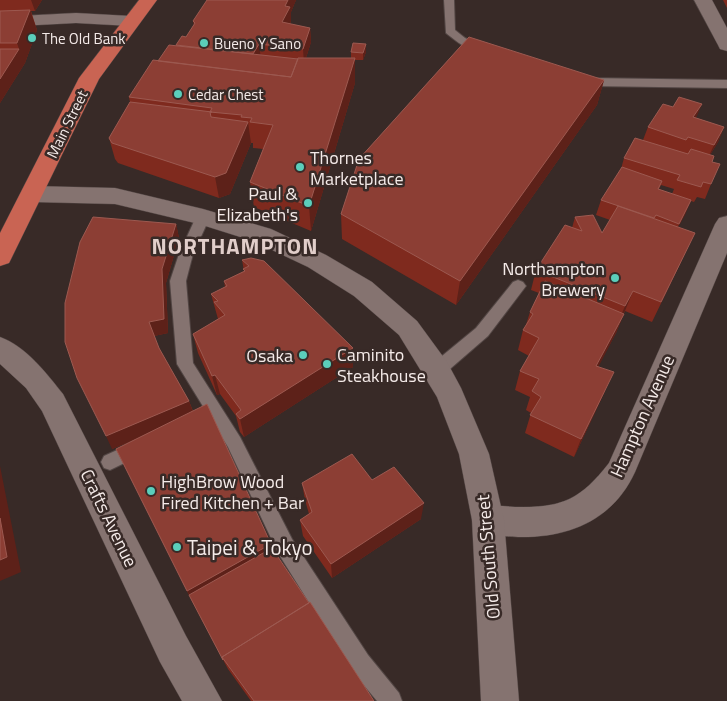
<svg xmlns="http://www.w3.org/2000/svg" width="727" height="701" viewBox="0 0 727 701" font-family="'Titillium Web',sans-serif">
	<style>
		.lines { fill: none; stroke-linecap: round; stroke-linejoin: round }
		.service-casing { stroke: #524644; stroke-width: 2 }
		.minor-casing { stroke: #524644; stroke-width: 1 }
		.tertiary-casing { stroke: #524644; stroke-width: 1 }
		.trunk-casing { stroke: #524644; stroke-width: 1 }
		.service { fill: #857370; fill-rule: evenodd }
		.minor { fill: #857370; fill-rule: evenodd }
		.tertiary { fill: #857370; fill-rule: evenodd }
		.trunk { fill: #c96453; fill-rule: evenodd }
		.wall { fill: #7f2a1e; fill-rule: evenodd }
		.shaded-wall { fill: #5d2119 }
		.building { fill: #8c3e34; stroke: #9c5950 }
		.poi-dot { fill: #5bcebb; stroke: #382a27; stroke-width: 2 }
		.labels { text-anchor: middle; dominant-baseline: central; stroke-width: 5; stroke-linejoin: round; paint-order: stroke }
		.far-poi-label { font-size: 15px; fill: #f5ebe9; stroke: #382a27; text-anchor: start }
		.far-street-label { font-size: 15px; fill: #f5ebe9; stroke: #382a27 }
		.poi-label { font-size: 18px; fill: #f5ebe9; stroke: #382a27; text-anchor: start }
		.street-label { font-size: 18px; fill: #f5ebe9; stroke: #382a27 }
		.near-poi-label { font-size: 21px; fill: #f5ebe9; stroke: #382a27; text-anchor: start }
		.district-label { font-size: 22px; font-weight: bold; letter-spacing: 1px; fill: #e1ceca; stroke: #382a27 }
	</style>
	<rect width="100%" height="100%" fill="#382a27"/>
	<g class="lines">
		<defs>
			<path id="service" d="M444,0H454L455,30L465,38L488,49V53C474,56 456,41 446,33Z
				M582,76L590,78L727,80V88L590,86L578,82L576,80Z
				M203,212L210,217L193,254L186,281L193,363L240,437L292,539L368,655L399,693L402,701H377L352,671L278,553L228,447L177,364L170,281L179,254L196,217Z
				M518,280L523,282L526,286L488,336L443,375L437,377L431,375L429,370L431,365L476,328L513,282Z
				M139,440L145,443L148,448L145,453L110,470L104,468L101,462L104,456Z"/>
			<path id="minor" d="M694,0H712L727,28V51L720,49L718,45Z
				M727,216V253L635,472C613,520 569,538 518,537C504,536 490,536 477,531L472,520L477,509C490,504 501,506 515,507C562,508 580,500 609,463L715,224L719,218Z"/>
			<path id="tertiary" d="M76,13L131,16L137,17L140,21L137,25L131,26L76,23L0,27V17Z
				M33,186L115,188L203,209L271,229L326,255L372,282L417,321L447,362L461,388L489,454L504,520L519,701H481L472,520L459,454L437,397L399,335L354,296L308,267L253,241L199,224L115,204L33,202L25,199L21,194L25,189Z
				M0,337C26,346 47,374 63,394L186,636L222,701H182L160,662L42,411L26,388L0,364Z"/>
			<path id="trunk" d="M139,0H157L99,79L12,257L9,263L0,266V233L79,78Z"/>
		</defs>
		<use href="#service" class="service-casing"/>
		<use href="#minor" class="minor-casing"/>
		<use href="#tertiary" class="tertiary-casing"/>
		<use href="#trunk" class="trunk-casing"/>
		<use href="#service" class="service"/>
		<use href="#minor" class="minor"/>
		<use href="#tertiary" class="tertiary"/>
		<use href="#trunk" class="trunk"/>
	</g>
	<path class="wall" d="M0,0H42L35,11H31L37,30L25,63L0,103V11H10H0Z
		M296,0L291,12V21L290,24L310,28L311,42L306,58H351V52H366L363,60H355V83L311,231L254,207L250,182L263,149L253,148V143H251L230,194L219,198L118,163L115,159L109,138L130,102L129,97L158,61L186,37L194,25L193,21Z
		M723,0H727V8Z
		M604,80L597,105L456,305L342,239L341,214Z
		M696,118L724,127L718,142L710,155L712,162L711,184L705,199L697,197L694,202L691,201L678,227L695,233L652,322L625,311L616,333L598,366L605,391L574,457L525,433L531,413L526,410L530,397L515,390L520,371L529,356L518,350L523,330L526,325L530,312L539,293L531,290L536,270L572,228L575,217L602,233L610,220L596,215L601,200L621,169L624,158L643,140L648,127ZM661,185L674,189L672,194L659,189Z
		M176,224L179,238L166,283L168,333L154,336L159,348L189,401L193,411L271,544L272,548L374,701H251L228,669L194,605L116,449L139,438L112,449Z
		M242,260L353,348V367L244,437L240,432L236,416L220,394L217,395L198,353L193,334L218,319L211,294L225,287L224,281L244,271Z
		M372,480L421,519L332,578L303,536L300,520L309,514L305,500L302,483Z"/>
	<path class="shaded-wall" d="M31,0H42L35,11Z
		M288,0H296L291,12V21L283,37L282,22L285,6Z
		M30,10L37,30L25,63L0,103V79L19,49L17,43Z
		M310,28L311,42L304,64L303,49Z
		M259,44L261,59L248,61Z
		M366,44V52L363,60V53Z
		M355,58V83L311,231L309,206Z
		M604,80L597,105L456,305L460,281Z
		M702,104L696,118L693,117Z
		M248,122L251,143L230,194L219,198L215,177Z
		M724,127L718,142L707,160L714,145Z
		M691,200L685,215L672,238Z
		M176,224L179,238L166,283L168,333L154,336L149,322L162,269Z
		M633,291L625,311L617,325L625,306Z
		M624,314L616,333L589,385L596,366Z
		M353,348V367L244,437L240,419Z
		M614,372L605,391L574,457L581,439Z
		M215,375L220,394L217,395L212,376Z
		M189,401L194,415L112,449L106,436Z
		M0,466L21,572L0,581Z
		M424,503L421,519L332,578L331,564Z
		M271,544L274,559L195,605L187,591Z"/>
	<path class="building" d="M207,0H288L285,6L290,7L282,22L310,28L303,49L259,44L253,54L176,45L182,36L186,37L195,23L193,21Z
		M30,10L17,43H0V11Z
		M469,37L604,80L460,281L341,214L359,159Z
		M353,43L366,44L363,53L351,52Z
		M169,45L298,59L291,77L158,61Z
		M0,49H19L0,79Z
		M298,58H355L309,206L250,182L273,125L250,122L252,118L241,117L242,115L210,112L212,108L129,97L153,60L291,77Z
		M679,97L702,104L693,117L724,127L714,145L688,137L686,140L648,127L663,104L673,107Z
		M130,102L212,112H210L211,117L248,122L226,173L215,177L112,143L109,138Z
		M635,138L688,154L691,149L714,156L712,162L720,164L711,184L703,182L701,187L677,180L680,175L624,158Z
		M622,167L662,181L658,189L691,200L679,224L656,215L654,218L601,200Z
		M618,206L695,233L661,302L633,291L625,306L536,270L565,225L582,231L575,217L593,215L602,233Z
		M93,217L176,224L162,269L164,319L149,322L159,348L189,401L106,436L77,378L65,342V303L80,242Z
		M251,258L264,261L353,348L240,419L236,414L241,410L215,375L212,376L193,334L225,315L214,302L218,301L211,294L227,286L224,281L245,271L243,269L249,266L242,260Z
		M545,281L624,314L596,366L614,372L581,439L530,415L541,397L532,391L539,379L520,371L539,338L523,330L533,314L530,312Z
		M207,404L271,544L187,591L116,449Z
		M352,454L372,480L394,467L424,503L331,564L300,520L312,512L302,483Z
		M0,518L7,557L0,560Z
		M272,548L309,603L222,657L223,660L189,595Z
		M310,602L374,701H254L222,657Z"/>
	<g class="poi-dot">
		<circle cx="32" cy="38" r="5"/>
		<circle cx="204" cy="43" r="5"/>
		<circle cx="178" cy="94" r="5"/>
		<circle cx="300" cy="167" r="5"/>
		<circle cx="308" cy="203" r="5"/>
		<circle cx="615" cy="278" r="5"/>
		<circle cx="303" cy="355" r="5"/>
		<circle cx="327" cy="364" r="5"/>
		<circle cx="151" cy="491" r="5"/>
		<circle cx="177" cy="547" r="5"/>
	</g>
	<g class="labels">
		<g class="far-poi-label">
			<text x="42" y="38">The Old Bank</text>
			<text x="214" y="43">Bueno Y Sano</text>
			<text x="188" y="94">Cedar Chest</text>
		</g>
		<g class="far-street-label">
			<text transform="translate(67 124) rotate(-64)">Main Street</text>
		</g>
		<g class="poi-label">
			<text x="310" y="157">Thornes<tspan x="310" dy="21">Marketplace</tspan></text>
			<text x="298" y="193" text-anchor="end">Paul &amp;<tspan x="298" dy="21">Elizabeth's</tspan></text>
			<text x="605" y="268" text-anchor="end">Northampton<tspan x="605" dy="21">Brewery</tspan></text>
			<text x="337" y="354">Caminito<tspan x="337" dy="21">Steakhouse</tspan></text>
			<text x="293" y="355" text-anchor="end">Osaka</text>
			<text x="161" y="481">HighBrow Wood<tspan x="161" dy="21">Fired Kitchen + Bar</tspan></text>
		</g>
		<g class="street-label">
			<text transform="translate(642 416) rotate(-66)">Hampton Avenue</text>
			<text transform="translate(109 518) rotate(64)">Crafts Avenue</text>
			<text transform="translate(488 557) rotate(-95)">Old South Street</text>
		</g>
		<g class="near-poi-label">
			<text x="187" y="547">Taipei &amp; Tokyo</text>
		</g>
		<g class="district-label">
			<text x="235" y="246">NORTHAMPTON</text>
		</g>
	</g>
</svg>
